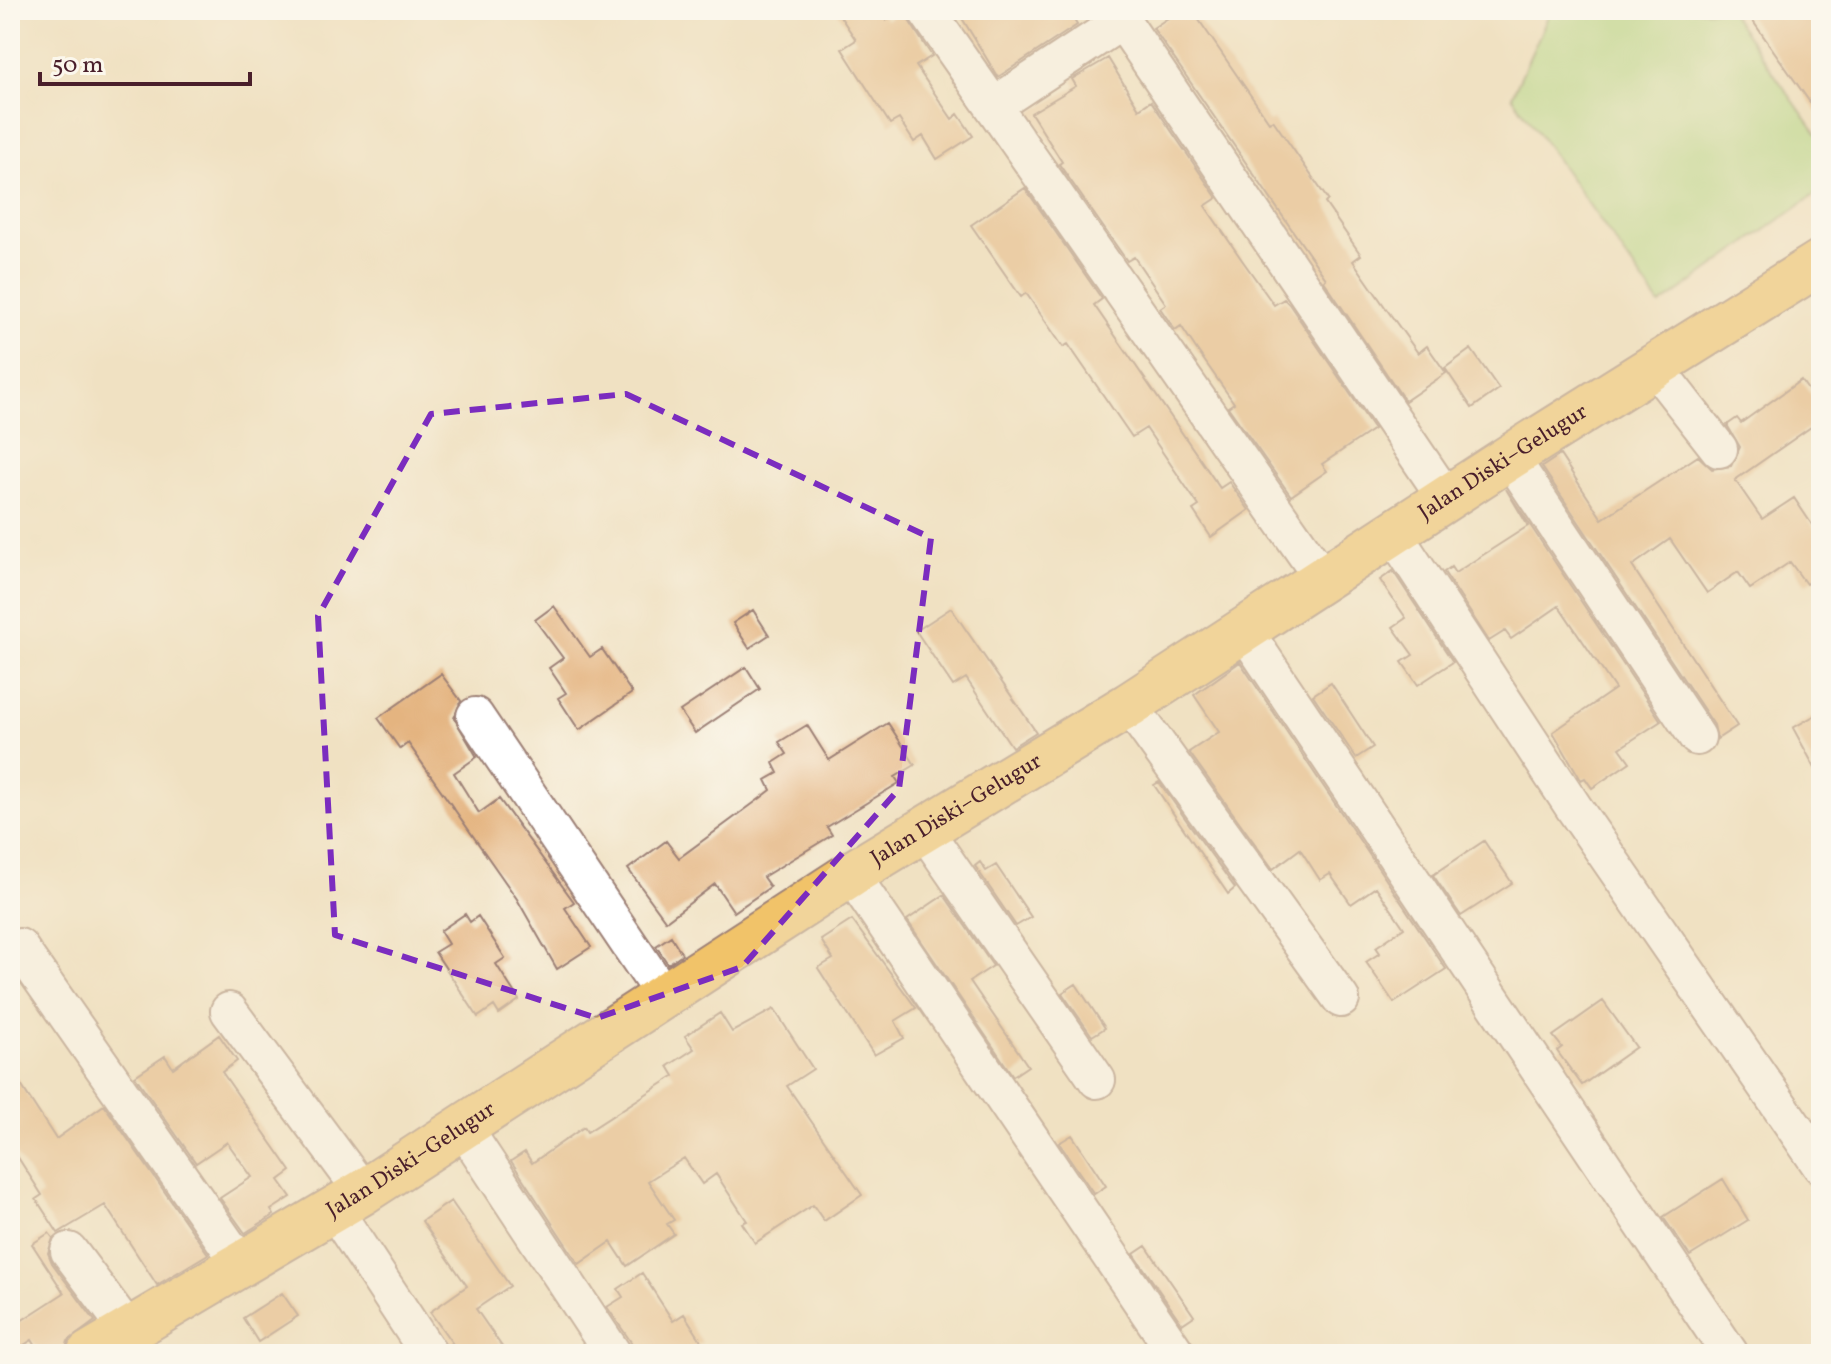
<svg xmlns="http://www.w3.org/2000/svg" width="1831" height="1364" viewBox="0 0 1831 1364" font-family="Vollkorn,serif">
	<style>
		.green { fill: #add986; stroke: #7c7c58; stroke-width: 2 }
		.building { fill: #e4b480 }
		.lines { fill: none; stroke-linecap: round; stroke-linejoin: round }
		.minor-casing { stroke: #9d8076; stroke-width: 40 }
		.major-casing { stroke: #9d8076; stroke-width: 48 }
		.minor { stroke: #fff; stroke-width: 36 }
		.major { stroke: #f1c369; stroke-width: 44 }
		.marked { fill: none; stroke: #7b2cbf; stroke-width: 6; stroke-dasharray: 16 10; stroke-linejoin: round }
		.labels { text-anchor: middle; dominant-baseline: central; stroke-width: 8; stroke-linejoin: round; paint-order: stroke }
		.street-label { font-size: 22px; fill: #4a1f2b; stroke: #fbf7ec }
	</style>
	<rect width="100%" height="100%" fill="#fbf7ec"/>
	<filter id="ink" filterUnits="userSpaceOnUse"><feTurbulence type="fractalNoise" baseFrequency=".0125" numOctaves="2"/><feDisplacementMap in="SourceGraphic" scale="16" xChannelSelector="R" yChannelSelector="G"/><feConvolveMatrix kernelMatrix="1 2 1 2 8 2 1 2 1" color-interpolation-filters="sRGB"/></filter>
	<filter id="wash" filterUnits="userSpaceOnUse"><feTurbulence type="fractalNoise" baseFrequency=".006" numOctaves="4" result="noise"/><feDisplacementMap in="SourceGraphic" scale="32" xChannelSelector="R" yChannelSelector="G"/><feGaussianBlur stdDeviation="1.8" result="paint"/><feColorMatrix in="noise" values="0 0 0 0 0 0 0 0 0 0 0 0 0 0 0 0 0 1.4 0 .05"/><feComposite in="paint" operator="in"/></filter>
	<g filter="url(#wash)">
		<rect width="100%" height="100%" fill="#f0e1c2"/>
		<path class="green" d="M1551,10H1729L1821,140V190L1660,305L1512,96Z"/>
		<g id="blocks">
			<path class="building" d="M836,10H880L886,20L902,10L932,56L916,66L952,119L958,114L973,136L937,159L923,136L914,142L899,119L890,124L842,49L856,40Z
				M957,10H1068L1077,25L998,77Z
				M1163,10H1192L1269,122L1273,120L1328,200L1325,203L1361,255L1353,261L1385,307L1418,353L1427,346L1446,373L1405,401L1324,281L1326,279L1153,28L1168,18Z
				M1745,10H1821V118Z
				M1108,58L1139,109L1151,101L1217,198L1205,206L1242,260L1274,305L1284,299L1289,304L1374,429L1322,464L1327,471L1291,496L1228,407L1234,403L1197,350L1181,326L1175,330L1160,308L1166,304L1134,257L1127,261L1059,164L1062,162L1031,113L1076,86L1072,79Z
				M1025,188L1102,299L1094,305L1220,488L1229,482L1249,510L1211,537L1193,510L1199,506L1146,428L1132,437L1068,344L1063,347L1026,293L1021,297L971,225Z
				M1471,349L1499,389L1472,408L1445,368Z
				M1801,380L1821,408V420L1735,480L1762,519L1794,498L1821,538V574L1806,584L1790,562L1750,589L1738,572L1707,593L1670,539L1632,566L1737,726L1717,739L1714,725L1542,467L1560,455L1602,519L1698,456L1712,469L1731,466L1740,447L1727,425L1737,418L1741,423Z
				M1506,489L1661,721L1620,748L1630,762L1592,788L1585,778L1581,780L1553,732L1615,689L1559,606L1511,639L1505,631L1489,641L1444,572L1451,567L1455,573L1528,526Z
				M1393,571L1453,662L1418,685L1402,662L1413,655L1393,627L1406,618L1380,580Z
				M554,606L590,657L602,649L632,693L579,730L558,698L566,693L549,668L563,658L535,620Z
				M951,608L1036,732L1012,747L966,678L953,686L916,631Z
				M753,610L769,635L749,648L733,623Z
				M1240,662L1446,969L1394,1003L1366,962L1380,953L1376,947L1404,928L1376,887L1351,904L1330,874L1320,880L1300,849L1273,869L1189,752L1219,732L1194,695Z
				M746,667L760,689L695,733L680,711Z
				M441,674L461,701L454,718L477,757L454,773L479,813L499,799L574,902L565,908L591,947L557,969L517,899L408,743L400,749L378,718Z
				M1331,683L1373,747L1356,758L1313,695Z
				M1821,712V779L1793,728Z
				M888,723L915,765L895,777L899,783L827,827L832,835L763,877L770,887L734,912L715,884L666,921L628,869L666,841L679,858L762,797L771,790L766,780L778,773L773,763L787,754L779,742L807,725L829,760Z
				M1159,782L1235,888L1228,894L1154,785Z
				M1484,841L1512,883L1461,916L1433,875Z
				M980,862L986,871L996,865L1031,917L1016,926L975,866Z
				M944,895L993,966L970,981L1028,1066L1013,1076L907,920Z
				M465,914L470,922L478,916L505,958L496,964L519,1000L499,1014L494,1006L478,1017L435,952L448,944L440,931Z
				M852,920L916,1008L895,1021L904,1038L874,1055L818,968L833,959L821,940Z
				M671,936L682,954L668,964L656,946Z
				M1076,984L1105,1028L1092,1036L1062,993Z
				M1603,1001L1636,1047L1582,1085L1557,1051L1562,1047L1553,1036Z
				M774,1009L813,1069L787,1086L862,1195L824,1221L813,1205L755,1243L742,1223L747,1221L716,1174L702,1184L684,1158L648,1181L674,1220L667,1224L674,1234L627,1266L611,1242L579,1264L511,1161L525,1152L532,1163L584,1127L587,1132L674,1076L668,1066L694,1049L685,1036L720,1013L732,1032Z
				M219,1035L237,1061L222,1072L291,1171L279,1180L291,1197L271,1210L274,1215L245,1233L220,1198L252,1177L227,1142L196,1163L135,1076L165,1056L173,1068Z
				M10,1068L56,1139L104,1105L208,1254L157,1285L105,1205L58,1233L36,1199L42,1195L10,1145Z
				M1072,1135L1106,1186L1094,1194L1059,1143Z
				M1723,1179L1748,1220L1690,1256L1663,1217Z
				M451,1201L510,1286L476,1309L507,1354H460L430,1312L467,1286L422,1221Z
				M49,1233L53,1238L48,1253L52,1263L95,1321L68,1341L64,1354H41L32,1340L10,1354V1328L64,1293L32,1244Z
				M1146,1246L1194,1316L1182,1324L1134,1254Z
				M642,1273L673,1321L684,1314L702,1342L682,1354H634L631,1342L607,1307L623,1297L618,1289Z
				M282,1293L298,1316L258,1342L243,1318Z"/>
		</g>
	</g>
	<g filter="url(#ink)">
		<use href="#blocks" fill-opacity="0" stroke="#9d8076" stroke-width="2"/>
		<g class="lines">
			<defs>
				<path id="minor" d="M926,10L1323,579
					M1115,10L1446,498
					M993,106L1122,21
					M1654,366L1719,449
					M1510,457L1697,737
					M1393,533L1574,808L1821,1166
					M1244,630L1730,1354
					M1129,705L1341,999
					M475,716L664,996
					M925,831L1097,1080
					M851,874L1177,1354
					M19,947L240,1263
					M229,1011L363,1192
					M463,1127L613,1354
					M333,1208L429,1354
					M69,1251L128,1330"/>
				<g id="major">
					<path id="s1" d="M89,1354L363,1192L851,874L1129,705L1510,457L1821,262"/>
				</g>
			</defs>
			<use href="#minor" class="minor-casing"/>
			<use href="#major" class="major-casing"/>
			<use href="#minor" class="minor"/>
			<use href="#major" class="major"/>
		</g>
	</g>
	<path d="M0 0H1831V1364H0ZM626,394L931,538L899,789L742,967L597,1018L335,935L318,616L431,414Z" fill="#f0e1c2" fill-opacity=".55" fill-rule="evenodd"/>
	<path class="marked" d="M626,394L931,538L899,789L742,967L597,1018L335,935L318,616L431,414Z"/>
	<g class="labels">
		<g class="street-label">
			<text stroke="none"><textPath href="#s1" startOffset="1672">Jalan Diski–Gelugur</textPath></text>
			<text stroke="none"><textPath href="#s1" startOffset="1024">Jalan Diski–Gelugur</textPath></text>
			<text stroke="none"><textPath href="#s1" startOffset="376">Jalan Diski–Gelugur</textPath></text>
		</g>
	</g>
	<rect width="1831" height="1364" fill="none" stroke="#fbf7ec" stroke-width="40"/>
	<path d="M40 72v12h210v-12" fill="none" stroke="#4a1f2b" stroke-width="4"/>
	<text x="52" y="72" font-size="24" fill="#4a1f2b" stroke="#fbf7ec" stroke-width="6" paint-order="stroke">50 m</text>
</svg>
